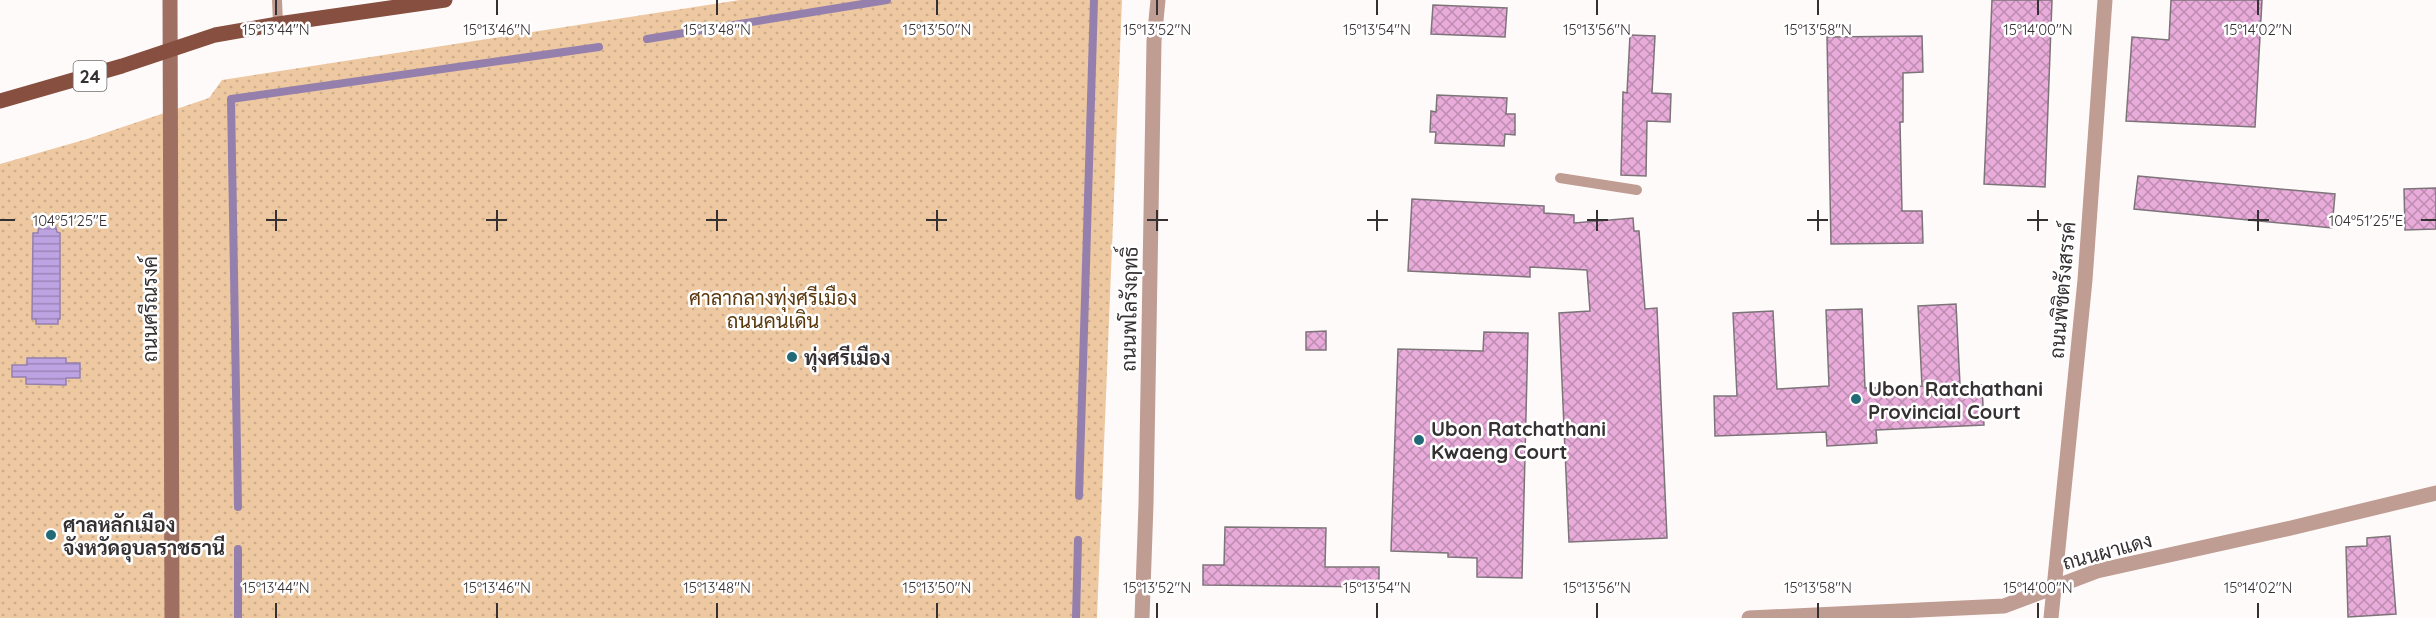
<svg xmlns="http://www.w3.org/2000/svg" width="2436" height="618" viewBox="0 0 2436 618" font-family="Quicksand,Sarabun,sans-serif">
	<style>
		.park { fill: url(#park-dots) }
		.water { fill: url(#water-rules); stroke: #9580ad; stroke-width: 1.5 }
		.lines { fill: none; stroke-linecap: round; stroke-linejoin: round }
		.stream { stroke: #9580ad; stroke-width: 8 }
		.building { fill: url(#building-cross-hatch); stroke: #7d747a; stroke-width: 1.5 }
		.service { stroke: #bf9d93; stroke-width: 10 }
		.tertiary { stroke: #bf9d93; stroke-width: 15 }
		.secondary { stroke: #9f7062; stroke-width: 15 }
		.primary { stroke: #874f3f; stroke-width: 15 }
		.ticks { fill: none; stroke: #353031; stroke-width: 2 }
		.poi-dot { fill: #226a76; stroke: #fff; stroke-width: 2 }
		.labels { text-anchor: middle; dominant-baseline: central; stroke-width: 5; stroke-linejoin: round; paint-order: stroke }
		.shield { fill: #fff; stroke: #726e6f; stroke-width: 1.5 }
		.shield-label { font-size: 18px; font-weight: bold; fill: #353031 }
		.street-label { font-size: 20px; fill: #353031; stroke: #fff }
		.park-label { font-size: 20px; fill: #5a380c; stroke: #fff }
		.poi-label { font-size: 20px; font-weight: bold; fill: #353031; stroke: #fff; text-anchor: start }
		.ticks-label { font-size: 15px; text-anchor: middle; fill: #353031; stroke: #fff; stroke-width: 5; stroke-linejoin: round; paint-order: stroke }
	</style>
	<defs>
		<pattern id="park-dots" width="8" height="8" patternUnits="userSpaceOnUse" patternTransform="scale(1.5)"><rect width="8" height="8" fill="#edc8a0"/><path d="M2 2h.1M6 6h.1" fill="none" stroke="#ccac8a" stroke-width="1.8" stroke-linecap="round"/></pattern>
		<pattern id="water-rules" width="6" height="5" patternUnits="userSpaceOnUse" patternTransform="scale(1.5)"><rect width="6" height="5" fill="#bea3e2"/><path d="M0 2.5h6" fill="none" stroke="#9b85b8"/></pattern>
		<pattern id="building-cross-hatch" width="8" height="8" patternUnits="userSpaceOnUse" patternTransform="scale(1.5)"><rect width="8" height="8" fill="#e8abda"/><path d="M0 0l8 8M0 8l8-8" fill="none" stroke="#bd8cb1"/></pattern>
	</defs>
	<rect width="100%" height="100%" fill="#fffafa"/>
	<path class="park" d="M740,0H1122L1097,618H0V164L87,139L209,98L222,80Z"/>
	<path class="water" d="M47,221L55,224L57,232L60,233V319H58V324H36V319H32L33,233H38L39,225Z
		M27,358H66V363H80V378H66V385L26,384V377H12V365H27Z"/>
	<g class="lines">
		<path class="stream" d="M647,39L887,0
			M1079,496L1094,0
			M238,507L231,99L599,47
			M238,549V618
			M1076,618L1078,540"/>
	</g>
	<path class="building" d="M1992,0H2052L2045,187L1984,184Z
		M2171,0H2262L2255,127L2126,121L2132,37L2169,40Z
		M1433,5L1507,8L1505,37L1431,34Z
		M1630,35L1655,36L1652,93L1671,94L1670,122L1647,121L1646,176L1621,175L1623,92L1627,93Z
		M1922,36L1923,72L1903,73V122H1900L1902,211H1922L1923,243L1831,244L1827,37Z
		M1437,95L1507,98L1506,114H1515V135L1505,134L1504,146L1435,143L1436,132H1430L1431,111L1436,112Z
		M2138,176L2335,194L2332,228L2134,209Z
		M2436,188V229L2405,230L2404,189Z
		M1412,199L1544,206V213L1574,215V223L1633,218L1634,231H1639L1645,309L1657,308L1667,538L1569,542L1559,313L1590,311L1587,270L1530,267V277L1408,271Z
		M1956,304L1960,385H1982L1984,425L1876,430L1877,443L1827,446L1826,432L1715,436L1714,396H1737L1733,313L1773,311L1777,389L1829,386L1826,310L1862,309L1865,388L1922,386L1918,306Z
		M1326,331V350H1306V332Z
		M1484,332L1528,333L1522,578L1477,577V558L1448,557V553L1391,551L1398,349L1483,351Z
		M1225,527L1326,528L1325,567H1379V587L1203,585V565H1224Z
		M2390,536L2396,614L2348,617L2346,547L2367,546V538Z"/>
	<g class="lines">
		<path class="service" d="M277,0L278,24
			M1560,178L1637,190"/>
		<path class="tertiary" d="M1142,618L1146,504L1154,41L1158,0
			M1749,618L2004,606L2097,571L2291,528L2436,493
			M2051,618L2085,280L2105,0"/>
		<path class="secondary" d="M170,0L172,618"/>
		<path class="primary" d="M0,101L122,66L215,35L278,24L445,0"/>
	</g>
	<path class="ticks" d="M276,0V15M497,0V15M717,0V15M937,0V15M1157,0V15M1377,0V15M1597,0V15M1818,0V15M2038,0V15M2258,0V15M276,210V231M497,210V231M717,210V231M937,210V231M1157,210V231M1377,210V231M1597,210V231M1818,210V231M2038,210V231M2258,210V231M0,220H15M266,220H287M486,220H507M706,220H727M926,220H947M1147,220H1168M1367,220H1388M1587,220H1608M1807,220H1828M2027,220H2048M2248,220H2269M2421,220H2436M276,603V618M497,603V618M717,603V618M937,603V618M1157,603V618M1377,603V618M1597,603V618M1818,603V618M2038,603V618M2258,603V618"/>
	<g class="poi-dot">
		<circle cx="792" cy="357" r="6"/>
		<circle cx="1856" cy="399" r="6"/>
		<circle cx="1419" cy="440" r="6"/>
		<circle cx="51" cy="535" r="6"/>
	</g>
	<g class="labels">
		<rect class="shield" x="73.5" y="61" width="33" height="30" rx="4.5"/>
		<g class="shield-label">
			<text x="90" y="76">24</text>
		</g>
		<g class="street-label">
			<text transform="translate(2062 290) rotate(-85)">ถนนพิชิตรังสรรค์</text>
			<text transform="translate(149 309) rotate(-90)">ถนนศรีณรงค์</text>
			<text transform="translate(1129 309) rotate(-89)">ถนนพโลรังฤทธิ์</text>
			<text transform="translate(2107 551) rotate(-15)">ถนนผาแดง</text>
		</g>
		<g class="park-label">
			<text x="773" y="297">ศาลากลางทุ่งศรีเมือง<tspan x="773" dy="23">ถนนคนเดิน</tspan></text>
		</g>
		<g class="poi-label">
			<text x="804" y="357">ทุ่งศรีเมือง</text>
			<text x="1868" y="388">Ubon Ratchathani<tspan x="1868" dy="23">Provincial Court</tspan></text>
			<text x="1431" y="428">Ubon Ratchathani<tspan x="1431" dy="23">Kwaeng Court</tspan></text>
			<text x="63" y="524">ศาลหลักเมือง<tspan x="63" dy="23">จังหวัดอุบลราชธานี</tspan></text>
		</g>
	</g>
	<g class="ticks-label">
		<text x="276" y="35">15°13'44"N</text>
		<text x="497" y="35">15°13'46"N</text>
		<text x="717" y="35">15°13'48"N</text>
		<text x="937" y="35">15°13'50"N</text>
		<text x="1157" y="35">15°13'52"N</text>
		<text x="1377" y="35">15°13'54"N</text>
		<text x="1597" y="35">15°13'56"N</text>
		<text x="1818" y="35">15°13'58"N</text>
		<text x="2038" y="35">15°14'00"N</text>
		<text x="2258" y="35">15°14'02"N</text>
		<text x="2366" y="226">104°51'25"E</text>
		<text x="70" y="226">104°51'25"E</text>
		<text x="276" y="593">15°13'44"N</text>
		<text x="497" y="593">15°13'46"N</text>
		<text x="717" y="593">15°13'48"N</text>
		<text x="937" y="593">15°13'50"N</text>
		<text x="1157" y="593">15°13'52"N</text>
		<text x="1377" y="593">15°13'54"N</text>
		<text x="1597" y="593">15°13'56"N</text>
		<text x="1818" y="593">15°13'58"N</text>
		<text x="2038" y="593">15°14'00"N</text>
		<text x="2258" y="593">15°14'02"N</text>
	</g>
</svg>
